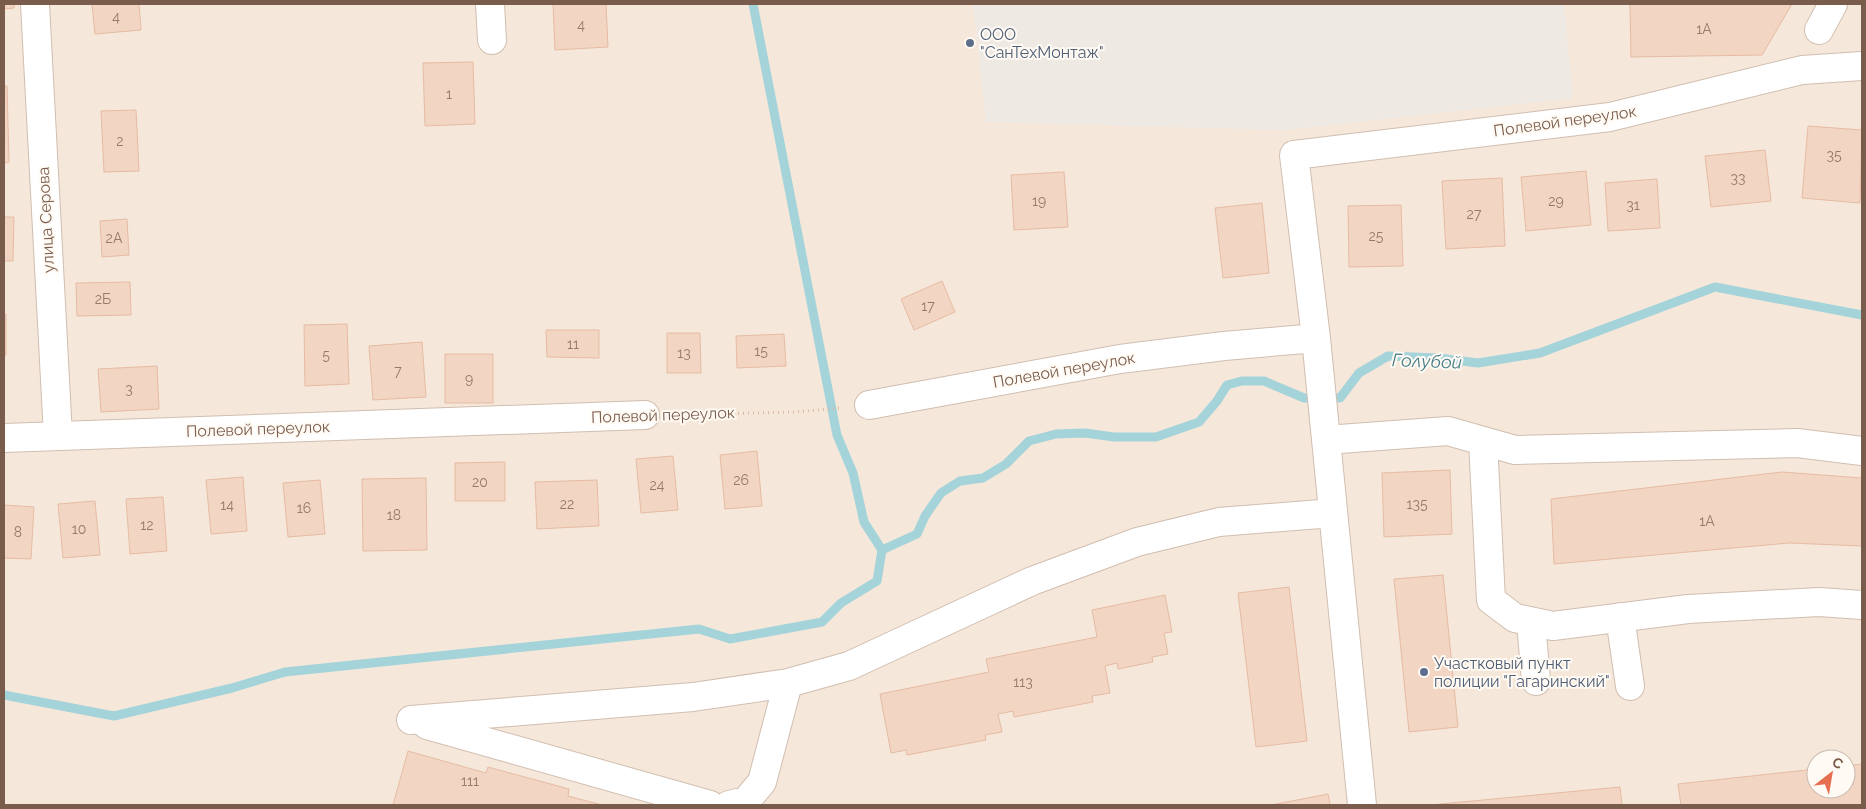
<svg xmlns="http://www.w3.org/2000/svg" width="1866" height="809" viewBox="0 0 1866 809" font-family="Raleway,sans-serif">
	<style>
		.residential { fill: #f5e8da; fill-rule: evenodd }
		.industrial { fill: #efe9e4 }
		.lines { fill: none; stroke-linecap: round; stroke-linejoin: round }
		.stream { stroke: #a5d3da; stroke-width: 9 }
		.building { fill: #f3d5c3; stroke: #e6bba3 }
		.minor-casing { stroke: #d1beb0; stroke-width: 30 }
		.path { stroke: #d9b8a5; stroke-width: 3; stroke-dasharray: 1 4; stroke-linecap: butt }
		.minor { stroke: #fff; stroke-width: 28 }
		.service-dot { fill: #5c6f8a; stroke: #fffaf3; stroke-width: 2 }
		.labels { text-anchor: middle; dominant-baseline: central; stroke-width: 4; stroke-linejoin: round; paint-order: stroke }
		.number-label { font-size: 14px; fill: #987a6a }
		.service-label { font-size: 16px; fill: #4e5e75; stroke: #fffaf3; text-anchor: start }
		.street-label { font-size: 16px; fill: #7a5c4d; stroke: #fffaf3 }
		.water-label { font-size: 18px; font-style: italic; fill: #437c86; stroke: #fffaf3 }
	</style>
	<rect width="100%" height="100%" fill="#fdf6ec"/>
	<path class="residential" d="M4,4H1862V805H4ZM1816,759H1846V789H1816Z"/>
	<path class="industrial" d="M973,4H1564L1573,98L1285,130L986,122Z"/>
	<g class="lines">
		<path class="stream" d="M882,550L917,534L925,516L941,493L960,481L983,478L1006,464L1029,441L1056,434L1085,433L1114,437H1156L1199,422L1217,401L1227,385L1242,381H1264L1304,398H1340L1359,373L1388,356L1439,358L1478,363L1540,353L1715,287L1862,315
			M4,695L114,716L232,688L285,672L699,629L730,639L822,622L841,603L877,581L882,550L864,522L853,473L837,435L753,4"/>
	</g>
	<path class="building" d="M4,4H14V8L4,9Z
		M92,4H139L141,30L95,34Z
		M553,4H606L608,47L555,50Z
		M1630,4H1792L1762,55L1631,57Z
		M473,62L475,124L425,126L423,63Z
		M4,86H7L9,162L4,163Z
		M136,110L139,171L104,172L101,111Z
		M1808,126L1862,130L1860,203L1802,198Z
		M1765,150L1771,201L1711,207L1705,156Z
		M1586,171L1591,225L1526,231L1521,177Z
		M1064,172L1068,227L1014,230L1011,175Z
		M1502,178L1505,246L1446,249L1442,181Z
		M1657,179L1660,228L1608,231L1605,183Z
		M1262,203L1269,273L1223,278L1215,208Z
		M1401,205L1403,266L1349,267L1348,206Z
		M4,217H14L13,261H4Z
		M127,219L129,255L102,257L100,221Z
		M942,281L955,312L914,330L901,299Z
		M130,282L131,315L77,316L76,283Z
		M4,314H6V355H4Z
		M347,324L349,384L305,386L304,325Z
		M546,330H599V358L547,357Z
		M667,333H700L701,373H667Z
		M784,334L786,366L737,368L736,336Z
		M422,342L426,397L373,400L369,346Z
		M445,354H493V403H445Z
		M157,366L159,409L101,412L98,369Z
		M757,451L762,506L725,509L720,455Z
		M673,456L678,510L641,513L636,459Z
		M505,462V501H455V463Z
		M1450,470L1452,534L1384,537L1382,473Z
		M1782,472L1862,478V546L1789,543L1554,564L1551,499Z
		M243,477L247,531L211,534L206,480Z
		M426,478L427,550L363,551L362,479Z
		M320,480L325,534L288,537L283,483Z
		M597,480L599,526L537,529L535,482Z
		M163,497L167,551L130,554L126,499Z
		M95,501L100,555L63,558L58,504Z
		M4,505L34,507L31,559L4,558Z
		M1443,575L1458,727L1409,732L1394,579Z
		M1289,587L1307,741L1256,747L1238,593Z
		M1165,595L1172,632L1164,633L1168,654L1152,657L1153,662L1118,669L1117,663L1105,666L1110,693L1092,696L1093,702L1014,717L1013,711L998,714L1002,732L985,735L986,740L907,755L906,750L891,753L880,694L989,672L986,659L1097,637L1092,610Z
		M408,751L486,773L488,767L569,789L568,796L602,805H393Z
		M1862,764V805H1681L1678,784L1816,769V789H1846V766Z
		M1620,787L1622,805H1430Z
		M1328,794L1330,805H1271Z"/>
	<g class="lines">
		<defs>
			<path id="minor" d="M35,4L58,436
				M490,4L492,40
				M1819,30L1833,4
				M869,405L1120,359L1224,346L1316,338
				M4,438L645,415
				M1326,440L1448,431L1515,450L1797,443L1862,451
				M1483,441L1491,600L1515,618L1553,626L1688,609L1819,602L1862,605
				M1620,617L1630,686
				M1531,622L1536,681
				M411,720L693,697L788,683L849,666L1032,581L1137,542L1219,522L1333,513
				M427,725L710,805
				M729,805L746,801L762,782L788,683
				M1362,805L1316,338L1294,155L1610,117L1802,70L1862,66"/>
		</defs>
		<use href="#minor" class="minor-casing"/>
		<path class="path" d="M673,415L794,412L841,408"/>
		<use href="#minor" class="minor"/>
	</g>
	<g class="service-dot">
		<circle cx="970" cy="43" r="5"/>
		<circle cx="1424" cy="672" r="5"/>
	</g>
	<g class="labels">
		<g class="number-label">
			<text x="116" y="17">4</text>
			<text x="581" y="25">4</text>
			<text x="1704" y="29">1А</text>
			<text x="449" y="94">1</text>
			<text x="120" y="141">2</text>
			<text x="1834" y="155">35</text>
			<text x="1738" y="178">33</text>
			<text x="1039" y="201">19</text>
			<text x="1556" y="201">29</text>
			<text x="1633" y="205">31</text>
			<text x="1474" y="214">27</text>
			<text x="1376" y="236">25</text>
			<text x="114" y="238">2А</text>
			<text x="103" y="299">2Б</text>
			<text x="928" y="306">17</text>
			<text x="573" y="344">11</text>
			<text x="761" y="351">15</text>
			<text x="684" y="353">13</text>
			<text x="326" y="355">5</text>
			<text x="398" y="371">7</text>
			<text x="469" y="379">9</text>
			<text x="129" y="389">3</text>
			<text x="741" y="480">26</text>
			<text x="480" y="482">20</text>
			<text x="657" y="485">24</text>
			<text x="567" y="504">22</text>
			<text x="1417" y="504">135</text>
			<text x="227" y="505">14</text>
			<text x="304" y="508">16</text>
			<text x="394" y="515">18</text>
			<text x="1707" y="521">1А</text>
			<text x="147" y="525">12</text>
			<text x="79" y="529">10</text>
			<text x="18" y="532">8</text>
			<text x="1023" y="682">113</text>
			<text x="470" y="781">111</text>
		</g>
		<g class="service-label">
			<text x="980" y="34">ООО<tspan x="980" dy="18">"СанТехМонтаж"</tspan></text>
			<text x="1434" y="663">Участковый пункт<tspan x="1434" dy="18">полиции "Гагаринский"</tspan></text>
		</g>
		<g class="street-label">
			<text transform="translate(1565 121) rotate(-8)">Полевой переулок</text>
			<text transform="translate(46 220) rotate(-93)">улица Серова</text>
			<text transform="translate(1064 370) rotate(-10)">Полевой переулок</text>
			<text transform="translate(663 415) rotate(-2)">Полевой переулок</text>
			<text transform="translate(258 429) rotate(-2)">Полевой переулок</text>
		</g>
		<g class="water-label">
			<text transform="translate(1427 361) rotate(2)">Голубой</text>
		</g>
	</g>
	<rect width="1866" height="809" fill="none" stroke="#7a5c4d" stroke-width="10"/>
	<g transform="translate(1831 774) rotate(31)"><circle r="24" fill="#fffaf3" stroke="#cabbb1"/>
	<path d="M0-4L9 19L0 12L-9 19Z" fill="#e76f51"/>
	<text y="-8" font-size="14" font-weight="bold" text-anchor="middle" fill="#7a5c4d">С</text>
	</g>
</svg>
